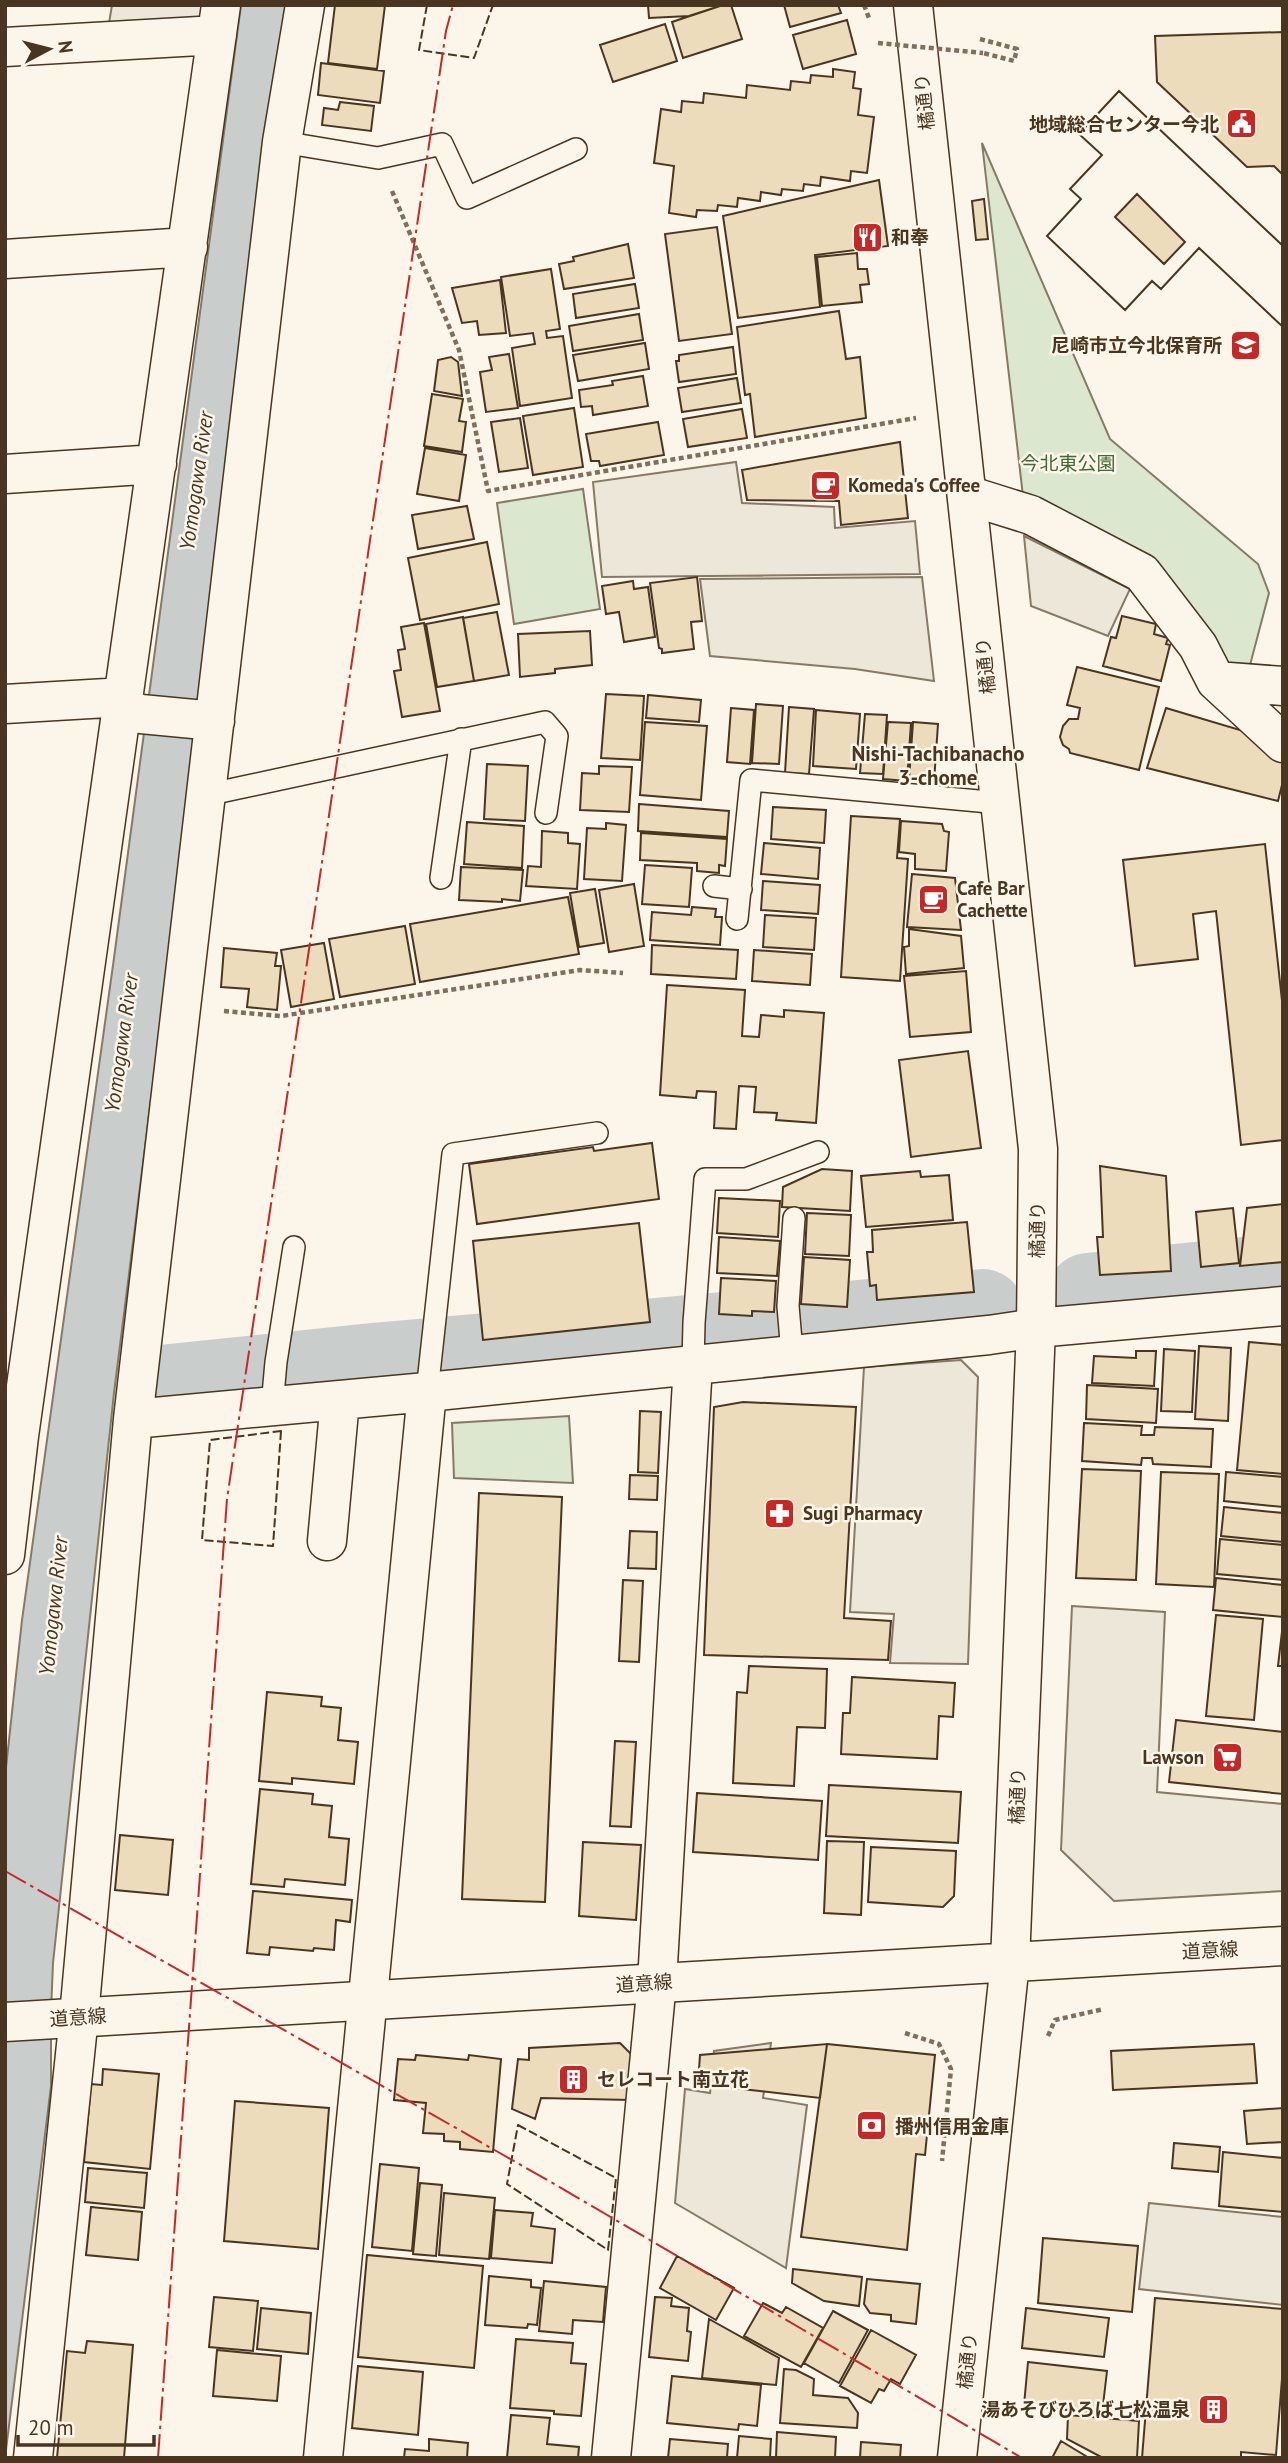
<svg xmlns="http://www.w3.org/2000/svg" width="1288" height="2463" viewBox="0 0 1288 2463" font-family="'PT Sans','Noto Sans JP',sans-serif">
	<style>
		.green { fill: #dce7d0; stroke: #887966; stroke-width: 2 }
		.parking { fill: #ede7d9; stroke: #887966; stroke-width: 2 }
		.water { fill: #c9cecd; stroke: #887966; stroke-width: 2 }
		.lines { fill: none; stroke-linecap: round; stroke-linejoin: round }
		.river { stroke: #c9cecd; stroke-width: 82 }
		.building { fill: #ecdcbc; stroke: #4a3520; stroke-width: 2; fill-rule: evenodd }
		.service-casing { stroke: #4a3520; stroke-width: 24 }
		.minor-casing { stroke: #4a3520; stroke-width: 41 }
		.tertiary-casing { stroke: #4a3520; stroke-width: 41 }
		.path { stroke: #7f6f5c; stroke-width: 4.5; stroke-dasharray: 5 3.5; stroke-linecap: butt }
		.service { stroke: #fbf6e9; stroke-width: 21 }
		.minor { stroke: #fbf6e9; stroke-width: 38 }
		.tertiary { stroke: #fbf6e9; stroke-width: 38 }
		.path-bridge { stroke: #7f6f5c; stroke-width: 4.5; stroke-dasharray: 5 3.5; stroke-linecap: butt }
		.fence { stroke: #4a3520; stroke-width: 2; stroke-dasharray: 9 3.5; stroke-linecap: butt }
		.power { stroke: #c62828; stroke-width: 2; stroke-dasharray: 24 5 3.5 5; stroke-linecap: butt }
		.labels { text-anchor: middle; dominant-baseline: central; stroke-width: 5; stroke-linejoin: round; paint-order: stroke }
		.street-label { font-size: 19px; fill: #4a3520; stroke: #fbf6e9 }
		.poi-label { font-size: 19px; font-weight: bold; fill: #4a3520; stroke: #fbf6e9; text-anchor: start }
		.park-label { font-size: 19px; fill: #436837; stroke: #fbf6e9 }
		.water-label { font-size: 21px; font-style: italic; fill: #4a3520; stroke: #fbf6e9 }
		.neighbourhood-label { font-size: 21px; font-weight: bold; fill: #4a3520; stroke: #fbf6e9 }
	</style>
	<rect width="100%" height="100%" fill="#fbf6e9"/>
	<path class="green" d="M982,143L1110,439L1258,564L1269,593L1249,669L1219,666L1143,559L1023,496Z
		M583,489L600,609L514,624L497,503Z
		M569,1416L573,1483L454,1478L452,1423Z"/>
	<path class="parking" d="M112,5H202L201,19L108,29Z
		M736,462L742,503L834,507L835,528L915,521L920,574L602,577L593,482Z
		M1024,536L1130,589L1108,636L1031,606Z
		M922,577L934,681L855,669L710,656L700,579Z
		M961,1360L978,1377L968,1664L890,1663L894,1614L850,1612L864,1367Z
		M1072,1606L1165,1612L1157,1792L1283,1804V1891L1114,1901L1061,1850Z
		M771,2043L763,2098L807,2105L786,2268L675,2203L685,2089L710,2093L714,2051Z
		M1149,2203L1283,2217V2305L1139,2289Z"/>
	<path class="water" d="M241,5H289L114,1393L53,1963L51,2012V2086L5,2458V1777L22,1620L114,958Z"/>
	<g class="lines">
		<path class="river" d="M1088,1294L1283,1274
			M161,1386L373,1364L983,1310"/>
	</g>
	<path class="building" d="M335,5H385L377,69L328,63Z
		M648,5H723L689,16L649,18Z
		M723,5H731L742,39L683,58L672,22Z
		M784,5H838L841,13L790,27Z
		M847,20L856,54L803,69L793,35Z
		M665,24L677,61L613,82L600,45Z
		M1283,32V175L1274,166L1247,167L1157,82L1155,36Z
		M321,63L384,71L380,103L318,95Z
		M833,69L855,72L853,88L861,89L858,115L874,117L867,173L851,171L850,181L821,177L820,186L804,184L803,191L782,189L781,195L761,192L760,201L738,198L737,207L718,205L717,211L697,210L696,217L669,213L674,166L654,163L661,109L681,112L682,101L703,103L704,93L746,98L747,85L790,90L791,81L810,83L811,75L833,77Z
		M1119,91L1283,246V327L1199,248L1161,289L1152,281L1125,310L1047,236L1081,199L1070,189L1102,155L1079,134ZM1137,194L1185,242L1164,264L1115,217Z
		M1119,91L1283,246V327L1199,248L1161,289L1152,281L1125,310L1047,236L1081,199L1070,189L1102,155L1079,134Z
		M340,102L374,106L371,131L322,125L324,108L338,110Z
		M879,180L888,246L815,255L820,307L738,318L723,216Z
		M984,199L988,239L976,240L972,201Z
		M717,227L732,334L679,341L665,234Z
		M628,244L634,278L564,289L559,264L574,261L573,257Z
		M857,253L858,269H867L869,284L860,285L862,302L822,306L817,257Z
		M551,269L560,329L546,331L547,338L563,336L572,398L520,406L512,348L535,344L533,333L510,336L501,277Z
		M500,280L506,333L479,335L477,321L462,323L452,288Z
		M635,284L639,308L576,318L573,294Z
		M839,311L846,359L860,357L866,418L755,437L750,394L745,395L737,327Z
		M639,314L643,340L573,351L569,326Z
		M645,343L649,369L578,381L573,355Z
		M733,347L736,374L679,382L676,361H679V355Z
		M509,354L518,408L486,412L480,372L492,370L489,357Z
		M451,357L458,362L462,396L434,391L438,360Z
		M643,376L648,406L593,415L592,406L581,407L579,390L613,385L612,381Z
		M737,378L741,403L682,412L678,388Z
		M432,394L463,399L459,421L466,422L462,452L424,446Z
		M574,408L583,467L533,475L523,416Z
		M742,409L747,438L688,447L683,419Z
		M520,418L528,468L499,472L491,422Z
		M658,422L664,455L600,466L599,461H591L586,434Z
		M900,442L908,518L841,525L839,501L747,500L742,470Z
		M425,448L466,455L459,501L417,494Z
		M467,506L474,539L418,549L412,515Z
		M487,542L499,604L420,620L408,558Z
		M697,577L702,621L691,622L694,649L662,653V649L659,648L650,583Z
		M633,581L634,589L648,587L655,637L624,642L619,612L606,614L602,586Z
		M497,612L509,675L474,681L463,618Z
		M1122,616L1156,624L1154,634L1168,638L1166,644L1170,645L1161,681L1103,666L1111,637L1116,638Z
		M463,617L474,681L437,687L426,624Z
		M424,623L440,711L402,717L394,671L401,670L398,650L405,649L401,627Z
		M590,631L592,665L555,669V673L520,677L518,634Z
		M1077,667L1159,687L1139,770L1070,753L1069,749L1063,745L1060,737L1063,726L1069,719H1078L1080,708L1067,705Z
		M606,694L644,696L640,760L601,758Z
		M648,695L701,700L699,722L646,718Z
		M756,704L783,706L779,764L752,763Z
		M789,707L814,709L809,774L785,773Z
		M731,708L754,710L750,764L727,762Z
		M1166,708L1267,738L1283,762V781L1278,801L1147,768Z
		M816,710L860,714L856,769L813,766Z
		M865,714L887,715L883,774L860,773Z
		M645,722L707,726L701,800L640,795Z
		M888,722L911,723L907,781L883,779Z
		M913,722L938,724L934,782L909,780Z
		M487,764L528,766L525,821L484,819Z
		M599,766L632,767L629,812L580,810L582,773L599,774Z
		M639,804L729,811L727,837L638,831Z
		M773,807L826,810L824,843L771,839Z
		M851,816L900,819L897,858L908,859L900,981L841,977Z
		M901,821L942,824L944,831L949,832L946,871L915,869V854L899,852Z
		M467,822L524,826L522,868L464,864Z
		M606,823L626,825L622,881L584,879L587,828L606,829Z
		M542,831L568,833V843L580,844L577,889L526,886L528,866L541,867Z
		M641,833L727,839L725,866L719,865V873L697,871V863L640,860Z
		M764,843L820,848L818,879L761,874Z
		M1265,844L1283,1010V1140L1241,1145L1216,911L1193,914L1198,959L1135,966L1123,860Z
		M645,865L692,868L689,907L642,904Z
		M461,867L523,870L520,901L502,899V902L459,900Z
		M912,874L955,878L961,930L907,927Z
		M763,881L820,885L818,914L761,910Z
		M634,884L644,946L609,952L599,890Z
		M595,889L604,943L579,947L570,893Z
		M568,897L579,954L420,982L410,924Z
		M692,907L716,909L715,917H722L720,945L650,940L652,912L691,915Z
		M765,915L816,918L814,950L763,947Z
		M405,926L415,984L340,997L329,939Z
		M909,929L961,936L964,968L906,974L904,947L909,946Z
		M324,943L334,999L291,1007L281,950Z
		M652,945L738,950L736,979L651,974Z
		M224,948L277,953L275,966H281L277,1010L247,1007L249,989L221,987Z
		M754,950L812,954L810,985L752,981Z
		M966,971L971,1032L910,1037L904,976Z
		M667,985L745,990L742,1036L759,1037L761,1015L784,1017V1010L824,1013L816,1123L776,1120L777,1113L754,1112L756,1087L739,1086L736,1129L714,1128L716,1092L697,1091L696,1098L660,1095Z
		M968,1051L981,1148L911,1157L899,1060Z
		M652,1143L659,1199L477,1224L469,1164L593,1147L594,1151Z
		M1100,1166L1166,1176L1171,1271L1100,1275L1097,1237H1103Z
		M822,1169L852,1171L850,1211L782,1207L783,1187Z
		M920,1171L921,1177L949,1175L953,1220L866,1227L861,1176Z
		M719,1198L780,1201L778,1237L717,1233Z
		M1283,1204V1262L1240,1266L1247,1208Z
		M1233,1208L1239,1263L1201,1267L1196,1212Z
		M807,1213L851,1215L849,1256L805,1254Z
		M967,1222L974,1292L877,1300L876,1285L870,1286L867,1252H873L872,1230Z
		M639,1223L650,1322L483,1340L473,1241Z
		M719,1237L780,1241L777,1276L717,1273Z
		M804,1257L850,1260L847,1307L801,1304Z
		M721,1278L776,1281L774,1312L752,1311V1316L719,1314Z
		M1249,1342L1283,1345V1474L1237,1470Z
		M1199,1346L1231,1348L1228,1421L1195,1419Z
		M1164,1349L1195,1351L1192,1412L1161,1411Z
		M1136,1351H1156L1154,1386L1092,1383L1094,1356L1136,1358Z
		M1087,1385L1158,1389L1156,1423L1086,1419Z
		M743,1402L856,1407L844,1618L891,1621L888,1660L704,1655L714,1407Z
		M640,1411L661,1412L658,1473L638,1472Z
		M1084,1423L1142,1426L1141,1435H1154L1155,1427L1213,1429L1211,1467L1153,1464L1152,1458H1142L1141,1465L1082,1461Z
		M1082,1469L1141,1471L1136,1580L1076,1578Z
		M1161,1472L1219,1474L1214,1587L1156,1584Z
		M1226,1472L1283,1477V1507L1224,1501Z
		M630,1475L658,1476L657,1500L629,1499Z
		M479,1493L562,1497L545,1902L462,1899Z
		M1224,1507L1283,1513V1542L1221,1536Z
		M630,1531L657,1532L656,1569L628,1568Z
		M1220,1539L1283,1545V1580L1217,1574Z
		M1216,1578L1283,1585V1617L1213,1610Z
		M623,1580L643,1581L639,1662L619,1661Z
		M1216,1615L1263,1619L1254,1720L1206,1716Z
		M1283,1623V1666H1278Z
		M749,1666L827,1669L825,1728L797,1727L794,1786L733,1783L737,1692L747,1693Z
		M852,1677L955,1683L953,1717L939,1716L937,1759L841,1754L843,1713H850Z
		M267,1692L322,1697L321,1706L341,1708L338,1740L358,1742L354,1784L292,1778V1784L259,1781Z
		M1176,1720L1283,1732V1794L1169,1782Z
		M615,1741L636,1742L631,1827L610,1826Z
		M829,1785L961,1792L958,1843L826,1836Z
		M260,1789L313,1794L312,1804L332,1806L329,1837L349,1839L345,1885L285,1879L284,1887L251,1884Z
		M697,1793L822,1801L818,1860L693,1852Z
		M120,1835L173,1840L168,1895L115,1890Z
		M827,1841L864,1842L861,1915L824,1913Z
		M583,1842L641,1845L636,1920L579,1916Z
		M871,1847L956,1851L954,1896L943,1907L868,1902Z
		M253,1891L352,1900L350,1922L336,1920L334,1950L314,1948L313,1951L270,1947L269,1955L247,1953Z
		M620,2043L634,2057L630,2100L541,2098L535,2119L512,2109L518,2059L529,2060V2048Z
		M827,2044L935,2055L925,2155L916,2154L907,2250L801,2237Z
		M827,2044L820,2098L698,2084L700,2055Z
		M1254,2044L1257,2083L1113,2090L1111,2051Z
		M416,2055L468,2060L469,2055L501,2059L493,2152L460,2149V2142L444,2141V2134L423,2133L426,2103L394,2100L398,2059L415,2060Z
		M103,2069L159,2074L150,2169L84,2162L91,2084L102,2085Z
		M235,2101L329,2108L318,2249L224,2241Z
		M1283,2108V2142L1247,2144L1244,2111Z
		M1174,2143L1220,2147L1218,2172L1172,2168Z
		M1223,2152L1283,2158V2212L1219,2206Z
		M380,2164L419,2168L412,2251L372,2247Z
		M88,2168L147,2173L144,2208L85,2202Z
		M420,2183L442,2185L436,2256L413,2254Z
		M444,2193L495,2198L489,2259L439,2255Z
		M91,2207L142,2212L138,2260L86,2255Z
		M495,2210L533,2213L531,2226L555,2229L552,2263L491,2258Z
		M1043,2238L1138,2246L1132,2312L1038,2303Z
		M367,2255L483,2266L474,2368L358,2357Z
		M677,2256L734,2288L716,2320L660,2288Z
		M793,2269L862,2277L859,2306L824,2301L792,2283Z
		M489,2276L531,2280V2287L541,2288L537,2325L528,2324L527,2328L485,2325Z
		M867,2279L920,2284L916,2324L891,2321V2315L870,2313L864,2304Z
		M544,2281L606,2287L603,2322L573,2320L572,2334L539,2331Z
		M214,2297L258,2301L253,2351L209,2347Z
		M655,2297L672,2298L671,2306L689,2308L687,2331L691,2332L688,2361L649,2357Z
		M1155,2298L1283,2309V2366L1276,2455L1241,2452V2458H1142Z
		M763,2303L782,2313L786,2307L823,2328L801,2367L744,2336Z
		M261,2308L311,2313L308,2354L257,2349Z
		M1026,2308L1109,2318L1104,2357L1022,2348Z
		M833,2311L868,2330L839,2383L804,2363Z
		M709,2319L779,2358L776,2385L702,2378Z
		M871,2330L916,2355L900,2384L891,2379L884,2391L879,2389L871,2403L840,2386Z
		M516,2339L573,2343L571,2363L586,2364L581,2416L554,2414V2411L510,2408Z
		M87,2341L133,2345L124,2458H57L67,2351L85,2353Z
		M217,2350L281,2356L277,2401L213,2396Z
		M1028,2362L1107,2371L1102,2414L1024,2405Z
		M358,2366L423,2372L418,2435L352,2428Z
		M784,2369L796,2370L814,2379L813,2395L848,2398L858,2413L857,2428L780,2423Z
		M672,2376L761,2385L757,2426L739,2424L738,2430L667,2423Z
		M511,2415L550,2418L547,2444L579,2447L578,2458H507Z
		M1068,2415L1139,2421L1137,2458H1103L1067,2439Z
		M777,2432L836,2437L835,2458H776Z
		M739,2436L771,2439L770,2458H737Z
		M429,2439L468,2443L467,2458H404L405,2449L429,2451Z
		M670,2439L728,2444L727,2458H668Z
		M1061,2441L1089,2458H1052Z
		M861,2442L901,2445L900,2458H860Z"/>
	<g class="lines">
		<defs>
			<path id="service" d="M282,142L378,158L442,144L467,198L576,149
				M206,795L545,722L557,736L546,813
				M441,878L461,739
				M714,886L741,889
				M737,919L751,780L1000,803
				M792,1353L788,1306L794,1218
				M693,1364L694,1323L705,1179H746L818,1152
				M427,1392L453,1154L597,1133
				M272,1406L276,1362L294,1247"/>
			<path id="minor" d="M5,47L217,35
				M5,259L188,247
				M5,474L157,464
				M967,495L1031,515L1142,573L1198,646L1216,681L1283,743
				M1216,681L1283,686
				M5,704L124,697
				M123,708L141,714L215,721
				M133,1419L427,1392L989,1335L1036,1328L1283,1306
				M327,1541L340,1400
				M5,1555L19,1436L221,5
				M33,2458L79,2016L133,1419L282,142L305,5
				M323,2458L427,1392
				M611,2458L657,1982L693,1364"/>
			<path id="tertiary" d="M913,5L1038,1149L1036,1328L1010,1962L957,2458
				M5,2022L1283,1946"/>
		</defs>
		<use href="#service" class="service-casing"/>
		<use href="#minor" class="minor-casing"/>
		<use href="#tertiary" class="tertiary-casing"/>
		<path class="path" d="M864,5L869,18
			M980,39L1017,49L1014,61L983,53
			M392,191L459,350L488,491L916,418
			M224,1011L281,1016L580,970L623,973
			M905,2033L939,2044L951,2069L942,2161
			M1048,2036L1055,2020L1104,2009"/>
		<use href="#service" class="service"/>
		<use href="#minor" class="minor"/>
		<use href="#tertiary" class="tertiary"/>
		<path class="path-bridge" d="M878,43L983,53"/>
		<path class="fence" d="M427,5L419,50L474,58L493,5
			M281,1431L273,1546L202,1540L210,1440Z
			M518,2125L616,2178L608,2250L507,2184Z"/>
		<path class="power" d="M5,1871L556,2185L1022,2458
			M158,2458L227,1499L446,31L453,5"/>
	</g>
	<defs>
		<symbol id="civic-square" viewBox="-11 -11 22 22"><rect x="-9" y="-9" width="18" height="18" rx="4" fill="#c62828" stroke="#fbf6e9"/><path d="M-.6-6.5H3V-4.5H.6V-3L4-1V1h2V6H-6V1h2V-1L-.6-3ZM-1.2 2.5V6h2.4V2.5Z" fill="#fff"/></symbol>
		<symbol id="restaurant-square" viewBox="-11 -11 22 22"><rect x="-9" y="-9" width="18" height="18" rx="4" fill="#c62828" stroke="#fbf6e9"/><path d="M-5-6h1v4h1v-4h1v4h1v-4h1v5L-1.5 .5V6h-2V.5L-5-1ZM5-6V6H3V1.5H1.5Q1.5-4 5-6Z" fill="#fff"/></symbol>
		<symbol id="school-square" viewBox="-11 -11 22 22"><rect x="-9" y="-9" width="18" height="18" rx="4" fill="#c62828" stroke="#fbf6e9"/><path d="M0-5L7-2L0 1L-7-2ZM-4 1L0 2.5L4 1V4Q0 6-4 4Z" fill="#fff"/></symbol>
		<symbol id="cafe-square" viewBox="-11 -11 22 22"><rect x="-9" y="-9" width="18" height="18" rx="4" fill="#c62828" stroke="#fbf6e9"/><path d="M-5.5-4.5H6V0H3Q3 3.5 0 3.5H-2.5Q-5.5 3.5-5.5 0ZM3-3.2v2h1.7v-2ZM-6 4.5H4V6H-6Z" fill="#fff"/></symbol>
		<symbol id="pharmacy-square" viewBox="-11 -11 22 22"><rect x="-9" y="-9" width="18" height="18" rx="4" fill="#c62828" stroke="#fbf6e9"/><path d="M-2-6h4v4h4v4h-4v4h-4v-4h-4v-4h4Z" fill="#fff"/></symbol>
		<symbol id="supermarket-square" viewBox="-11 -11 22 22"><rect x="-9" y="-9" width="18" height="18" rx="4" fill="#c62828" stroke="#fbf6e9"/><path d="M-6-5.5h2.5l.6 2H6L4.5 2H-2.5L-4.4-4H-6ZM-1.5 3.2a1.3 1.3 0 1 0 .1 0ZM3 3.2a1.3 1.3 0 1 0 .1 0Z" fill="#fff"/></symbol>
		<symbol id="building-square" viewBox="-11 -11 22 22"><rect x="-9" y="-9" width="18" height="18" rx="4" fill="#c62828" stroke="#fbf6e9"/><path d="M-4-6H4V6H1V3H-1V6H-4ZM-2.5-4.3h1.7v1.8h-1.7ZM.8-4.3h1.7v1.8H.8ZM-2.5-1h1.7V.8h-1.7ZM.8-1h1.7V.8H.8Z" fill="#fff"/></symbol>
		<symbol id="bank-square" viewBox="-11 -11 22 22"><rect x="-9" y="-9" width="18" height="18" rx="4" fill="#c62828" stroke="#fbf6e9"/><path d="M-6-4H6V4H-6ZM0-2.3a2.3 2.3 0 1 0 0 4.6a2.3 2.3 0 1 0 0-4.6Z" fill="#fff"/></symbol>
	</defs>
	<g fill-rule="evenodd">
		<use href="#civic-square" x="1224" y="106" width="35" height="35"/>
		<use href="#restaurant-square" x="850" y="220" width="35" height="35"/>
		<use href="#school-square" x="1228" y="328" width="35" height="35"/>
		<use href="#cafe-square" x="808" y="468" width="35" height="35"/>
		<use href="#cafe-square" x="916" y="882" width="35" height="35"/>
		<use href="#pharmacy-square" x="762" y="1496" width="35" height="35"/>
		<use href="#supermarket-square" x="1210" y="1740" width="35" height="35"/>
		<use href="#building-square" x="556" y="2062" width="35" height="35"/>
		<use href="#bank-square" x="854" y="2108" width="35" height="35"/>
		<use href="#building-square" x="1196" y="2392" width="35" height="35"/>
	</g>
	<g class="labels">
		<g class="street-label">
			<text transform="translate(924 102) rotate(-96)">橘通り</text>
			<text transform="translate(985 666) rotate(-96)">橘通り</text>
			<text transform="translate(1037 1230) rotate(-89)">橘通り</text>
			<text transform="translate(1017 1796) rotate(-88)">橘通り</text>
			<text transform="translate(1210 1950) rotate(-3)">道意線</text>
			<text transform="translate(644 1983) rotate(-4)">道意線</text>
			<text transform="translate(78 2017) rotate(-4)">道意線</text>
			<text transform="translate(967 2361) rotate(-84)">橘通り</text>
		</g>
		<g class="poi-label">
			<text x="1219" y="124" text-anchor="end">地域総合センター今北</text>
			<text x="891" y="237">和奉</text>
			<text x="1222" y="345" text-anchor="end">尼崎市立今北保育所</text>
			<text x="848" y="485">Komeda's Coffee</text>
			<text x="957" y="888">Cafe Bar<tspan x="957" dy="22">Cachette</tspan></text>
			<text x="803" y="1513">Sugi Pharmacy</text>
			<text x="1204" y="1757" text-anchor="end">Lawson</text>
			<text x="597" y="2079">セレコート南立花</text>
			<text x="895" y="2126">播州信用金庫</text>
			<text x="1190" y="2409" text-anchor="end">湯あそびひろば七松温泉</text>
		</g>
		<g class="park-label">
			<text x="1068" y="463">今北東公園</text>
		</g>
		<g class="water-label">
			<text transform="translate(196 481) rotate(-82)">Yomogawa River</text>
			<text transform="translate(121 1043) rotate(-82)">Yomogawa River</text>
			<text transform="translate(53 1606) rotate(-84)">Yomogawa River</text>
		</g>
		<g class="neighbourhood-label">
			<text x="938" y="753">Nishi-Tachibanacho<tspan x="938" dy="24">3-chome</tspan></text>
		</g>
	</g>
	<rect width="1288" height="2463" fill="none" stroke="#4a3520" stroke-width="14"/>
	<g transform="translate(49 49) rotate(83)" stroke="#fbf6e9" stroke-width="5" paint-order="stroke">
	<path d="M0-5L12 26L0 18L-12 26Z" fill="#4a3520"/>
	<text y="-10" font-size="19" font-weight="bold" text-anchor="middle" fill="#4a3520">N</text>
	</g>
	<path d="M18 2435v10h136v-10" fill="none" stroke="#4a3520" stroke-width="3.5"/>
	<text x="28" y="2435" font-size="21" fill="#4a3520" stroke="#fbf6e9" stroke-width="5" paint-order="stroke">20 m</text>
</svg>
